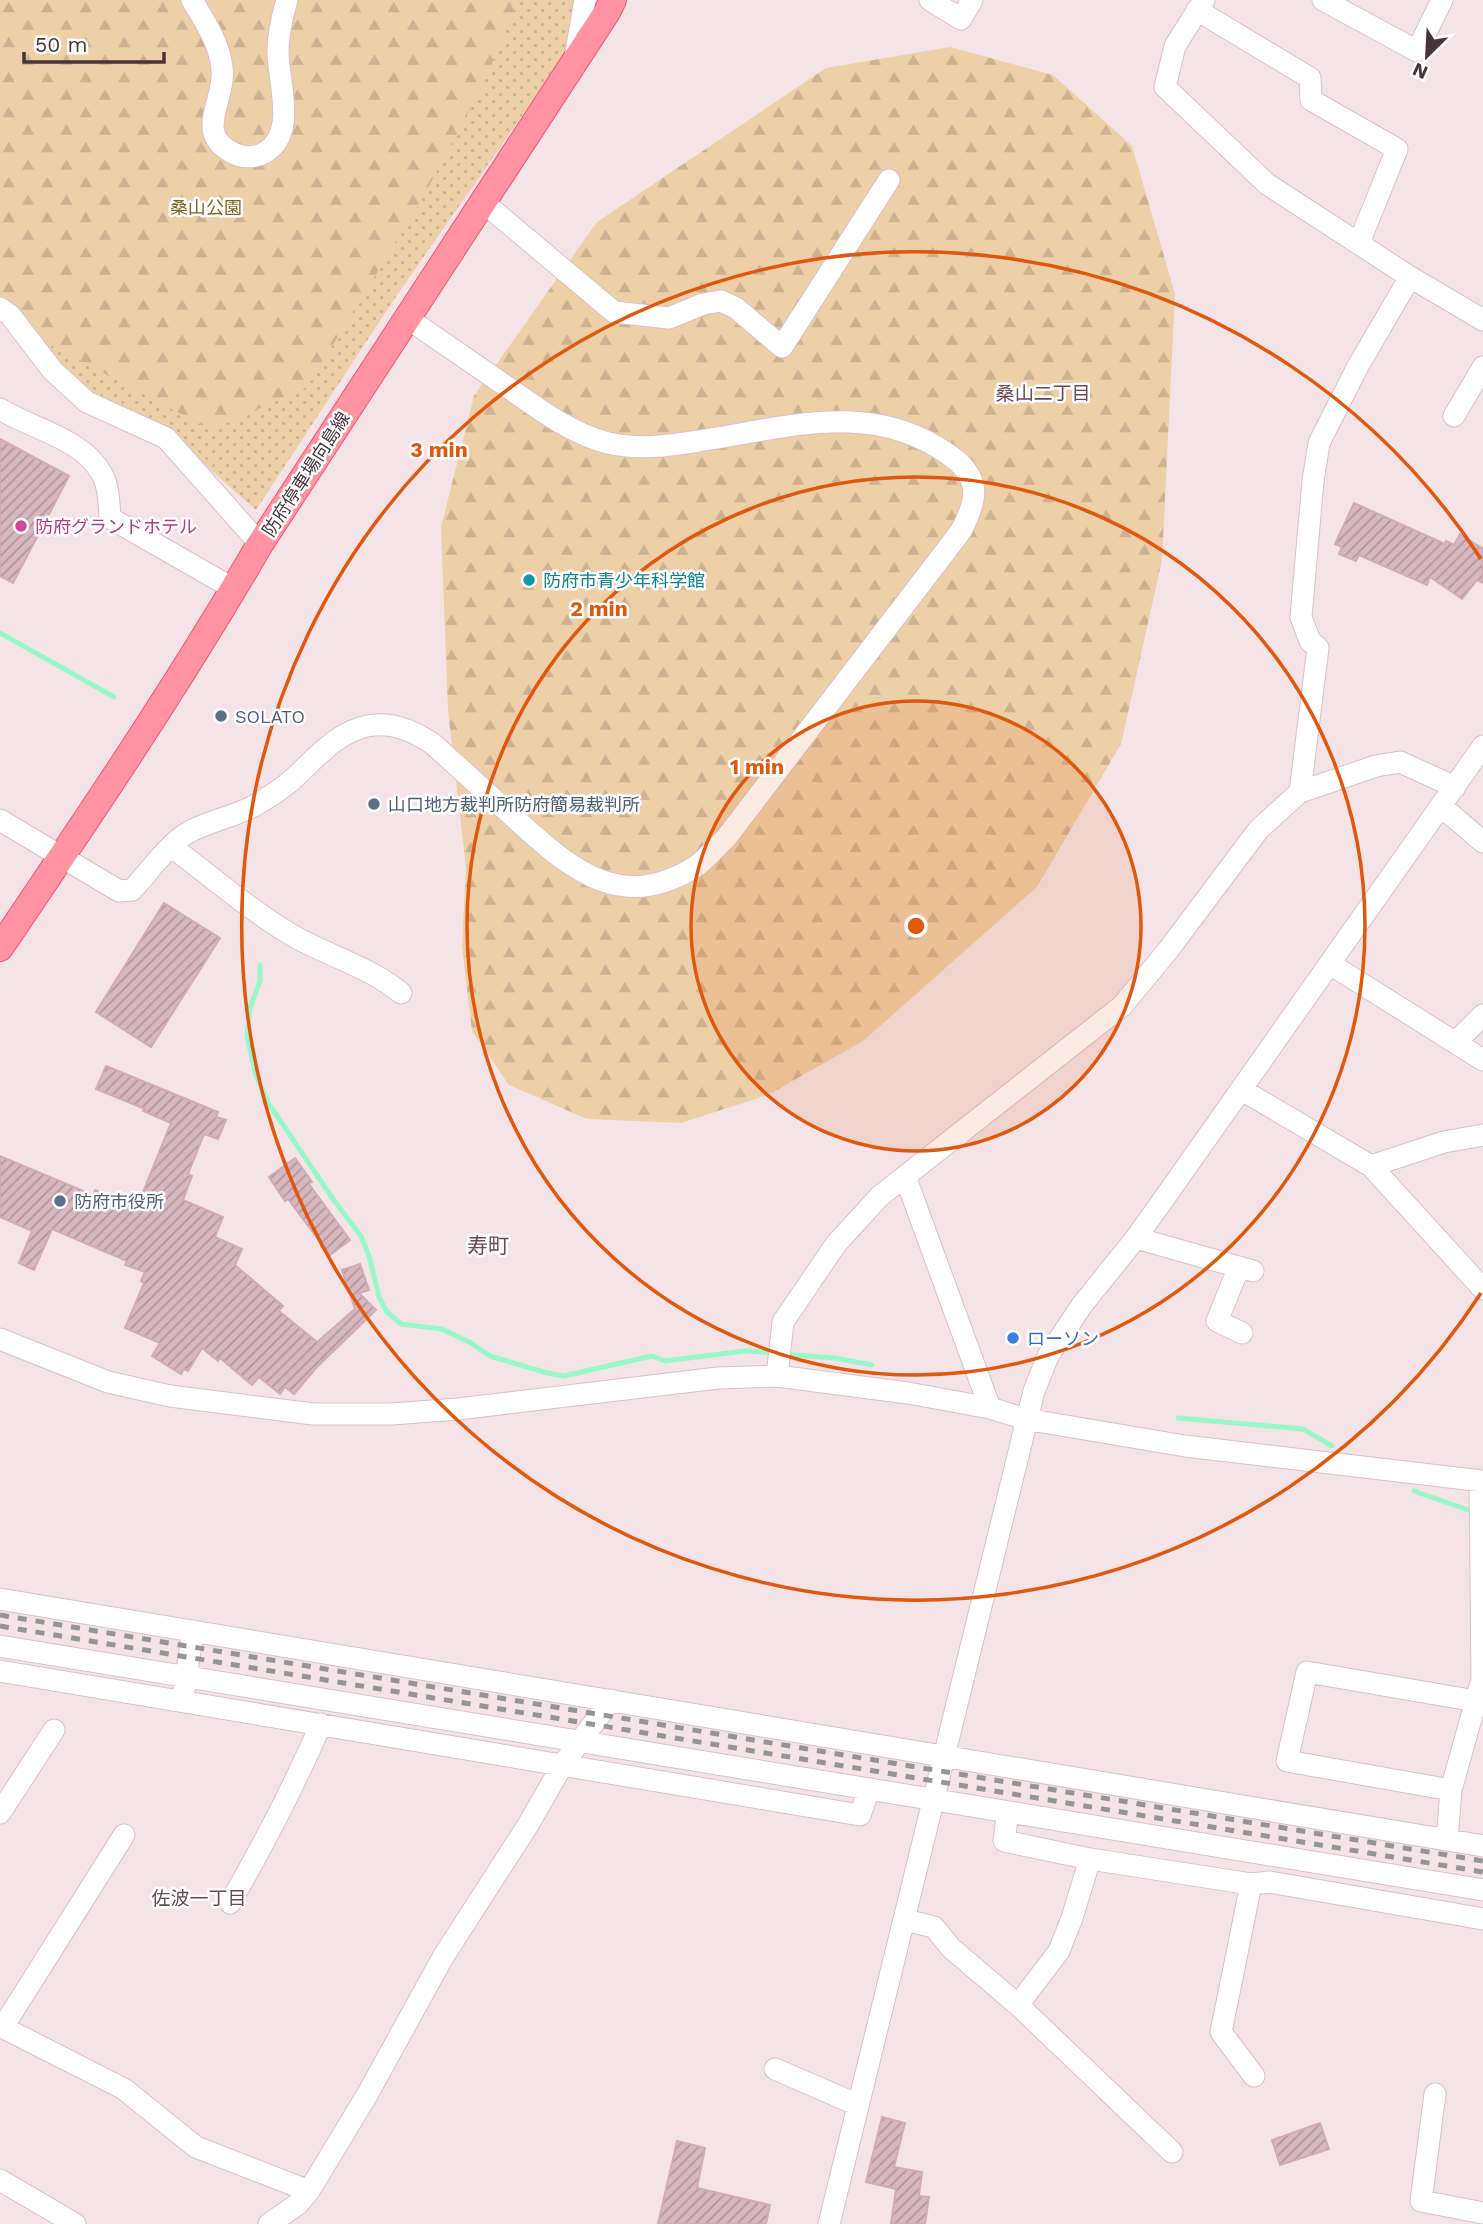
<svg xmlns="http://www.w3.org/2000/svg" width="1483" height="2224" viewBox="0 0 1483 2224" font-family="'Work Sans','Noto Sans JP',sans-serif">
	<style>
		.green { fill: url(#green-dots) }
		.forest { fill: url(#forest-firs) }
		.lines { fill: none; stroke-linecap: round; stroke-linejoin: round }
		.stream { stroke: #99f8cb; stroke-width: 5 }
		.building { fill: url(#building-hatch); stroke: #d2abb5; stroke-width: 2 }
		.minor-casing { stroke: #dbc0c5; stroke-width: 23 }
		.major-casing { stroke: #f05671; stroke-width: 28 }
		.minor { stroke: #fff; stroke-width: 21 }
		.major { stroke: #ff92a3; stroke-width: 26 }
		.rail { stroke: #959595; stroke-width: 5; stroke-dasharray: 9 9; stroke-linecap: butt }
		.ring { fill: none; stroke: #e0570e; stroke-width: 3.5 }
		.hotel-dot { fill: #d1479c; stroke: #fff; stroke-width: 2.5 }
		.culture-dot { fill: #0f9aa8; stroke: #fff; stroke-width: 2.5 }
		.service-dot { fill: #5c6f8a; stroke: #fff; stroke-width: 2.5 }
		.shop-dot { fill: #3f7fe0; stroke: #fff; stroke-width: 2.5 }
		.labels { text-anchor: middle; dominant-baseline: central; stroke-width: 5; stroke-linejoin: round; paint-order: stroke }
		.park-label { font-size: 18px; fill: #7e6621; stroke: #fff }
		.street-label { font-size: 18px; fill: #473338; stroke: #fff }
		.hotel-label { font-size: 18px; fill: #b23c85; stroke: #fff; text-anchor: start }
		.culture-label { font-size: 18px; fill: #0d838f; stroke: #fff; text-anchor: start }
		.service-label { font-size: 18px; fill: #4e5e75; stroke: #fff; text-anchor: start }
		.shop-label { font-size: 18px; fill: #366cbe; stroke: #fff; text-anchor: start }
		.neighbourhood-label { font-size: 19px; fill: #6a4953; stroke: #fff }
		.quarter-label { font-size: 21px; fill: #6a4953; stroke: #fff }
		.centre { fill: #e0570e; stroke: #fff; stroke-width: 3.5 }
		.ring-label { font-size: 21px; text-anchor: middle; font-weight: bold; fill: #e0570e; stroke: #fff; stroke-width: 5; stroke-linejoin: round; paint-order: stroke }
	</style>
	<defs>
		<pattern id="green-dots" width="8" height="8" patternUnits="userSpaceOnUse" patternTransform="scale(1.75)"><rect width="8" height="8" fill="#edcfa8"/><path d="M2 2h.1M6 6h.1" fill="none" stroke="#cdb291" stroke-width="1.8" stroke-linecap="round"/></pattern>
		<pattern id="forest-firs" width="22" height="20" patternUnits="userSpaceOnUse" patternTransform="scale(1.75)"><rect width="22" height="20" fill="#edcfa8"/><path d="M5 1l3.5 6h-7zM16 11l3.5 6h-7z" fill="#cdb291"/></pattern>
		<pattern id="building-hatch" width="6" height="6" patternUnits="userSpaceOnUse" patternTransform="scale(1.75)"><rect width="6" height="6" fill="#d7b8c0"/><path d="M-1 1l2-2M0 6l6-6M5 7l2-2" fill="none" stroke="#b0969d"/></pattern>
	</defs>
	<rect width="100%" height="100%" fill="#f4e4e7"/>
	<path class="green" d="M0,0H597L567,51L393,301L256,510L160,425L80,390L52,360L29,316Z"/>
	<path class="forest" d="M0,0H520L481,88L422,199L307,387L211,430L32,335L0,314Z
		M950,47L1053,75L1132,146L1175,294L1162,560L1121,744L1037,887L863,1041L768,1095L681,1123L587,1119L509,1085L472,1031L462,946L466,868L448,710L441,527L474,396L597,222L826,68Z"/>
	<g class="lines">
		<path class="stream" d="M0,633L114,697
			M260,965V981L250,1008L247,1036L256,1076L269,1104L333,1199L361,1236L369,1256L379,1297L387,1312L401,1324L442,1329L471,1343L490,1356L547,1373L564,1376L652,1356L665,1361L745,1351L773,1353
			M783,1354L835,1358L872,1365
			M1178,1418L1303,1429L1332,1446
			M1414,1491L1474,1512"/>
	</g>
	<path class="building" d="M0,439L69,476L13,583L0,576Z
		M1354,503L1445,544L1446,541L1454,545L1460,534L1483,549V583L1477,580L1462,599L1430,577L1427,585L1359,555L1356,561L1339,554L1342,547L1335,544Z
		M164,903L220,938L151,1047L96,1012Z
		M106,1066L218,1112L216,1117L226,1120L218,1139L204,1134L188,1174L192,1176L183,1200L223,1217L215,1237L242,1249L235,1265L283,1306L279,1311L317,1342L355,1309L342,1270L360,1264L369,1290L359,1293L376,1310L317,1367L294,1394L285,1387L280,1394L259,1377L252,1385L220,1358L218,1361L202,1348L188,1371L184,1369L181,1374L152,1356L160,1343L125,1328L144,1283L141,1281L145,1272L125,1265L127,1261L52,1229L34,1270L19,1263L32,1231L0,1217V1156L93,1195L95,1190L137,1207L171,1123L143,1111L145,1109L96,1089Z
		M295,1158L312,1182L309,1184L350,1240L330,1255L288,1199L285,1201L269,1177Z
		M882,2117L905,2123L894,2167L922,2172L919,2196L929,2197L925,2224H891L896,2189L866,2182Z
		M1320,2123L1329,2149L1280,2165L1272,2140Z
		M677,2141L705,2148L697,2188L770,2205L766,2224H658Z"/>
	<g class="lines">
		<defs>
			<path id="minor" d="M192,0C205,22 219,42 222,68C226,101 193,133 233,153C242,158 255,158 264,153C298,134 278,82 278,52C278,34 282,17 287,0
				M930,0L961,19L972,0
				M1204,0L1175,46L1165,87L1267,184L1410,277
				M1323,0L1417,51L1442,0
				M1197,10L1310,78L1311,100L1397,149L1359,243
				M575,58L585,0
				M483,202L614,312L669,318L703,304L721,301L736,308L782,347L889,180
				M0,308L10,315L53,371L87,402L166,438L260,544
				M0,409C32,429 82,438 102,474C109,487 109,503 110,518L234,589
				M1454,416L1483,367
				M1300,792L1318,648L1310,641L1301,617L1313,481L1319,443L1358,366L1410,277L1483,320
				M1441,806L1483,842
				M0,820L119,891L132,890C149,872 167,845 189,832C209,821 233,817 254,806C267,798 283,789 294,778C317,757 336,733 367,726C391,721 414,731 433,744C462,770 491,797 520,823C574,872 623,912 695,867C706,860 716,847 726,838L961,531C976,502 983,480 952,457C874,398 786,428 698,441C668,446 638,450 608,443C569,433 536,407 503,384C471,362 439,340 407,318
				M172,847C212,877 253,913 297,938C332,957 371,968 401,993
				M1330,964L1483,1060
				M1456,1042L1483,1015
				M1242,1090L1371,1166L1483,1289
				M1371,1166L1444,1142L1483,1135
				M905,1176L990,1408
				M1136,1238L1253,1271
				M1239,1267L1217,1321L1242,1333
				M0,1339L108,1382L170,1396L313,1414H392L458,1409L718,1378L777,1376L908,1393L990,1408L1025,1419L1185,1446L1483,1481
				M777,1376L783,1322L836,1244L880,1196L1122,1006L1169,949L1259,829L1300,792L1376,766L1400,762L1455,787
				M0,1599L1483,1846
				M0,1646L1483,1890
				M0,1671L860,1815L869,1790
				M184,1691L193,1631
				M1451,1790L1287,1761L1307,1672L1476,1701
				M1008,1812L1004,1841L1090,1859L1251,1884L1270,1882L1483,1919
				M0,1813L54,1730
				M1447,1840L1451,1790L1482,1679L1480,1481
				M1251,1884L1221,2032L1254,2076
				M230,1903C264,1844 294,1786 321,1724
				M905,1920L934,1927L951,1948L1018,2005L1172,2152
				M1018,2005L1059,1951L1072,1918L1090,1859
				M0,2026L124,2089L196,2147L309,2191
				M3,2027L124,1835
				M775,2069L858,2105
				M1435,2094L1421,2201L1483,2213
				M0,2180L75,2224
				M269,2224L298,2204L309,2191L367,2095L443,1957L528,1825L563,1764L611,1700
				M829,2224L1034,1391L1048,1356L1082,1305L1136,1238L1168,1193L1483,746"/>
			<path id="major" d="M0,948C90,815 180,682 260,544L607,12L613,0"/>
		</defs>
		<use href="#minor" class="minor-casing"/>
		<use href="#major" class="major-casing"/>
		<use href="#minor" class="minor"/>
		<use href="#major" class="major"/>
		<path class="rail" d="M0,1615L1483,1861
			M0,1626L1483,1872"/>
	</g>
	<circle cx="916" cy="926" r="225" fill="#e0570e" fill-opacity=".12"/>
	<g class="ring">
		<circle cx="916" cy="926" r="225"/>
		<circle cx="916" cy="926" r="449"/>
		<path d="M1481 1293A674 674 0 1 1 1481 559"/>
	</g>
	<circle class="hotel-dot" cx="21" cy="526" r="7"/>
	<circle class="culture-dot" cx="529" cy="580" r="7"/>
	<g class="service-dot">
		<circle cx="221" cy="716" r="7"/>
		<circle cx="374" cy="804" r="7"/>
		<circle cx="60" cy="1201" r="7"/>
	</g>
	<circle class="shop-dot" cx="1013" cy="1338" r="7"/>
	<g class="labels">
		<g class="park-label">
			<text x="206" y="207">桑山公園</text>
		</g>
		<g class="street-label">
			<text transform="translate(306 474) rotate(-57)">防府停車場向島線</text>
		</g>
		<g class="hotel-label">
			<text x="35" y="526">防府グランドホテル</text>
		</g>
		<g class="culture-label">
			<text x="543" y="580">防府市青少年科学館</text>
		</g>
		<g class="service-label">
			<text x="235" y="716">SOLATO</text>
			<text x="388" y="804">山口地方裁判所防府簡易裁判所</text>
			<text x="74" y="1201">防府市役所</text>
		</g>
		<g class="shop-label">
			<text x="1027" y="1338">ローソン</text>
		</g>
		<g class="neighbourhood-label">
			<text x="1043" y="393">桑山二丁目</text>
			<text x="199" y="1898">佐波一丁目</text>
		</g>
		<g class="quarter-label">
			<text x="488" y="1245">寿町</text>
		</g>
	</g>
	<circle cx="916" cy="926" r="10" class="centre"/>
	<g class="ring-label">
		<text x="439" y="457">3 min</text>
		<text x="599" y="616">2 min</text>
		<text x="757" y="774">1 min</text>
	</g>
	<g transform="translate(1427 56) rotate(204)" stroke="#ffffff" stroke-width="5" paint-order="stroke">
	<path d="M0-5L12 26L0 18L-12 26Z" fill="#473338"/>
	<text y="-10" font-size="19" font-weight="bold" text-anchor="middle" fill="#473338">N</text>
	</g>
	<path d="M24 52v10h140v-10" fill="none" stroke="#473338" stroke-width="3.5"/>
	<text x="35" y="52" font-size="21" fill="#473338" stroke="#ffffff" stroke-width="5" paint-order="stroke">50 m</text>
</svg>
